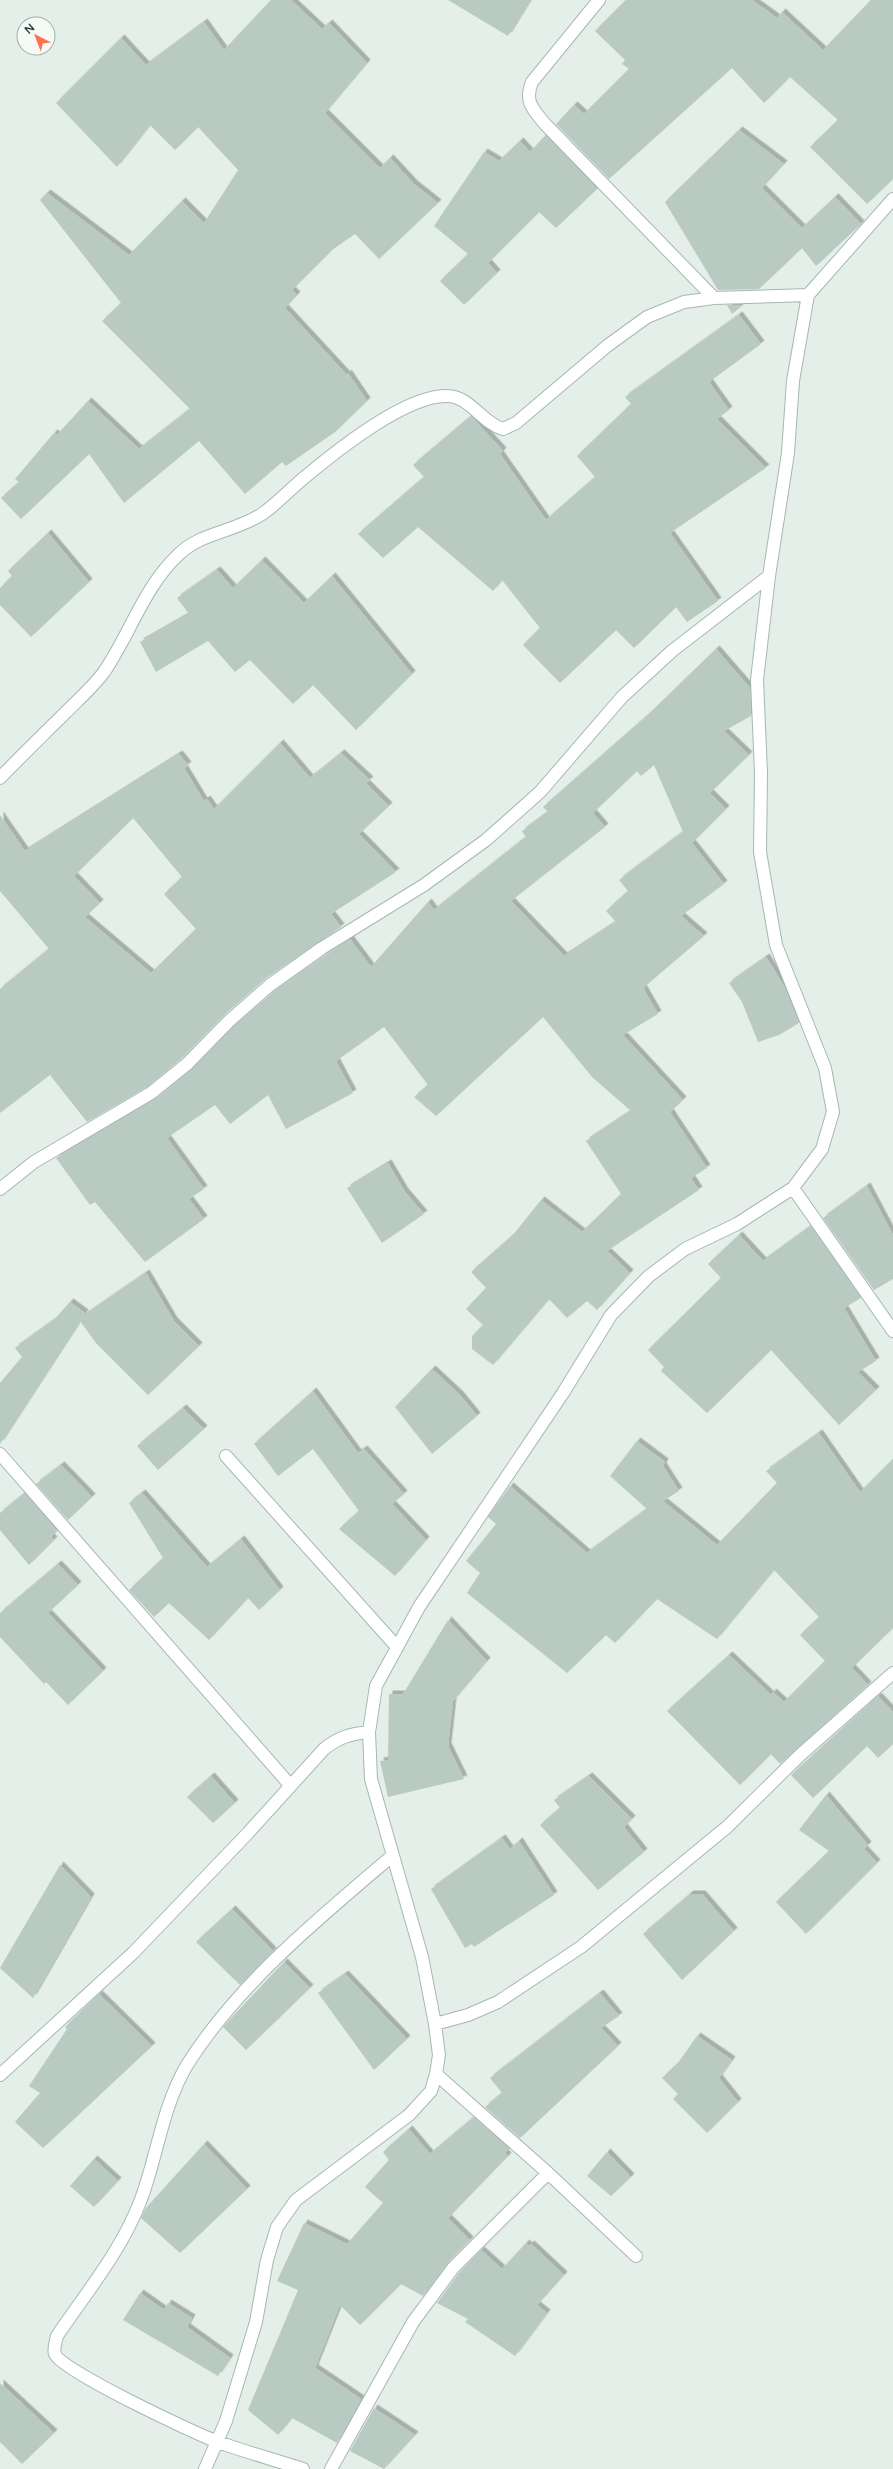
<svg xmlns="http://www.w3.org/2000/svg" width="893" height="2469" viewBox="0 0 893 2469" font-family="'Varela Round',sans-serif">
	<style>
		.building { fill: #b9cac2; fill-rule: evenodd; filter: url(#shadow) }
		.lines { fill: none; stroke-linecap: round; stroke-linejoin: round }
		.street-casing { stroke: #a6b8b0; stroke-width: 14 }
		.street { stroke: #fff; stroke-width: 12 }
	</style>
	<defs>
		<filter id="shadow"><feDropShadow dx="3.5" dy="-3.5" stdDeviation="0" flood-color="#0004"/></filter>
	</defs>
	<rect width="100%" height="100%" fill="#e4efe9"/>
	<path class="building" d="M271,0H291L322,29L329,23L367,63L325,113L380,168L390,158L414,184L438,203L379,259L355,234L332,250L292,290L297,295L285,308L347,375L348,373L367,401L335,432L286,466L282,462L245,494L199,441L124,503L89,454L21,519L1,498L19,482L15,479L54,433L57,435L88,401L139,449L190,409L102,321L121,303L40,200L47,193L129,255L182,201L204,223L238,170L198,127L175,150L150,125L117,167L56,103L121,38L146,65L204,22L224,50Z
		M448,0H530L508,36Z
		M626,0H752L777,18L782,12L823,50L871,0H893V179L867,204L810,147L838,120L790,77L764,103L732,68L609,179L556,124L574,105L584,114L629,69L622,64L625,60L595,31Z
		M739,130L784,164L762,188L802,228L835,197L861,224L816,266L802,248L759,289L718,290L665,202Z
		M546,135L597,189L556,228L539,212L488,263L497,273L464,305L440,281L468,254L434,226L484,152L499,161L520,141L530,152Z
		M727,305H743L732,314Z
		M739,315L761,344L709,382L729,410L717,419L766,468L670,533L718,601L687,622L676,607L634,648L616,630L560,683L523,645L540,628L502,580L493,591L418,527L383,558L358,534L424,477L413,465L471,416L503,451L500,454L546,520L595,477L577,456L631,404L625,397Z
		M48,533L89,582L31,637L0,605V588L12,576L8,571Z
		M262,560L304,603L332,576L412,674L356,730L313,685L293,704L250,660L235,672L208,641L156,672L140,642L189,614L177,598L217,570L233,588Z
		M716,649L750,688L751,716L724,731L749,755L710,793L726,809L692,843L724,884L681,916L704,936L643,988L658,1014L623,1035L683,1100L670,1112L707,1168L691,1178L699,1190L607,1251L630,1273L597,1310L587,1301L567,1318L549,1299L493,1365L472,1349V1336L483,1325L466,1309L486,1288L471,1272L513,1235L541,1200L582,1232L621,1194L586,1141L631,1111L592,1077L543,1017L436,1116L414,1097L428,1085L384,1027L336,1061L353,1093L286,1129L268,1095L230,1124L215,1105L167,1138L204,1189L189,1199L204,1219L145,1262L95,1202L90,1205L56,1158L156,1099L192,1069L234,1026L275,991L350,939L371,967L428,902L434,910L526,837L522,831L548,812L543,807L649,714ZM654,765L683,832L619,880L628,891L606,911L616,922L564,956L511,901L605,827L593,813L637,771L641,776Z
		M280,743L310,778L341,753L370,780L366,783L389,806L359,834L396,872L331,914L341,927L265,979L224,1015L182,1058L147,1087L87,1122L50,1075L0,1113V989L49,949L0,891V815L25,851L179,754L188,765L184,768L204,801L207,799L214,809ZM133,818L182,877L164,894L196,929L151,973L85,917L100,903L74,876Z
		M766,957L785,988L799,1023L779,1035L758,1042L742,1002L729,983Z
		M388,1163L405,1192L424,1214L382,1243L347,1188Z
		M867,1186L893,1235V1279L874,1290L823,1218Z
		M811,1226L861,1298L844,1308L876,1361L858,1372L876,1390L839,1425L771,1350L707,1413L661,1371L664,1367L648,1350L721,1278L708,1264L739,1235L763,1261Z
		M146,1273L174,1321L199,1346L148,1395L96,1343L80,1321L0,1444V1383L22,1357L15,1348L54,1320L70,1302L85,1313L82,1317Z
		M432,1369L460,1395L477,1416L432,1454L395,1407Z
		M313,1391L358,1453L364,1449L404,1494L392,1504L426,1540L395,1576L339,1529L359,1511L313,1449L278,1476L254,1444Z
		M183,1408L204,1429L158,1470L137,1446Z
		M819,1433L860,1492L893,1459V1628L852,1668L868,1685L780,1764L771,1754L740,1785L667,1711L729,1655L771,1695L773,1692L784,1702L825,1661L800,1635L819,1617L774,1570L717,1639L657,1599L615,1643L606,1635L567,1673L467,1593L480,1573L466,1561L496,1524L488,1517L510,1486L587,1553L647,1509L610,1476L637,1441L665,1462L663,1466L679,1491L663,1501L717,1545L777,1483L766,1471Z
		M61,1465L92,1497L68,1520L36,1484Z
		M25,1493L57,1531L51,1537L54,1540L29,1565L0,1530V1513Z
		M142,1493L207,1567L241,1539L280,1590L259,1610L248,1598L209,1640L169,1603L154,1617L129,1590L163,1558L129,1503Z
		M58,1564L78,1585L48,1613L103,1671L68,1705L46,1682L44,1684L0,1637V1613Z
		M448,1620L487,1661L453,1701L448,1746L464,1779L388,1797L380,1761L388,1760L389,1694H403Z
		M878,1696L893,1712V1744L878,1758L867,1746L813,1798L791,1775Z
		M211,1776L235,1803L213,1823L187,1797Z
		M589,1776L632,1819L624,1827L644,1852L598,1890L540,1825L560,1808L554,1800Z
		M826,1795L868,1845L864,1849L877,1863L806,1934L776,1902L829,1851L799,1830Z
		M502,1838L510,1849L519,1841L554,1895L474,1947L472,1944L465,1948L431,1889Z
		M60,1865L91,1897L33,1998L0,1968Z
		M690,1894H702L734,1931L682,1980L643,1934Z
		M232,1909L273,1951L240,1985L196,1942Z
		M284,1962L310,1988L246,2050L223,2027Z
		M345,1974L407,2039L374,2070L318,1993Z
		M600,1993L619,2016L601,2028L618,2046L520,2138L485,2107L502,2093L490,2078Z
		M99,1994L152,2046L43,2148L15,2122L40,2093L29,2086L67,2029L65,2027Z
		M697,2036L732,2060L719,2078L738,2102L707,2133L673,2099L678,2094L662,2078L678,2063Z
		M474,2117L509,2149L505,2153L508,2156L448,2218L470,2240L447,2263L423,2296L401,2284L360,2325L340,2305L315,2368L361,2399L337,2443L292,2418L278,2435L248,2410L298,2290L277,2281L304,2223L347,2244L383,2203L365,2187L389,2160L383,2152L409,2129L430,2154Z
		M204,2144L247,2189L180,2253L141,2218L146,2208Z
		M607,2152L631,2177L611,2196L587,2176Z
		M94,2159L118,2181L94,2207L70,2186Z
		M526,2243L529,2246L531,2244L564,2275L537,2305L547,2313L515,2356L465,2322L468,2319L437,2303L459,2273L481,2250L502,2269Z
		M140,2293L164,2310L168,2303L192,2318L187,2327L230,2358L218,2376L123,2320Z
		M0,2383L54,2433L22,2464L0,2442Z
		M374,2408L415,2435L384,2469L350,2451Z"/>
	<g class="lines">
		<defs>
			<path id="street" d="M599,0L532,82C524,102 533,109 545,124L714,298
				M0,778C21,756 43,735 65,713C78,700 93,687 104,672C130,634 144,587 178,555C201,532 235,532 262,514C277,504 290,489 305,477C336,451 406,395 447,396C470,396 482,423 503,429L516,423L607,346L647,317L684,302L714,298L808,295
				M793,1188L893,1331
				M0,1189L34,1162L151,1093L187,1064L229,1021L270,985L322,948L424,885L486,840L540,792L622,697L672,651L769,576
				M0,1454L290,1785
				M226,1456L397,1647
				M435,2024L468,2015L498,2002L581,1947L727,1827L799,1756L893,1673
				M436,2074L548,2173L636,2256
				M0,2075L133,1953L248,1833L324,1749C339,1737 350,1734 369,1732
				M205,2469L226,2421L256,2322L267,2260L277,2227L296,2200L409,2115L431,2091L436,2074L439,2055L435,2024L422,1957L371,1779L369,1732L376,1686L419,1607L563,1393L611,1315L649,1276L685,1249L737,1224L793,1188L822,1149L833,1112L825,1068L776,945L760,852L761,773L757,680L769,576L788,453L793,381L808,295L893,199
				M303,2469C275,2460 246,2452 218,2442C196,2434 60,2370 55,2354C53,2349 56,2341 57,2336C86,2293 121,2251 140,2202C157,2158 162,2107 187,2065C237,1985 320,1917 392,1856
				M331,2469L413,2322L453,2268L548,2173"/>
		</defs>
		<use href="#street" class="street-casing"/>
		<use href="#street" class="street"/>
	</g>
	<g transform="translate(36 36) rotate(318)"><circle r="19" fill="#f5faf7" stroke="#a0b0aa"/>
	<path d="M0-3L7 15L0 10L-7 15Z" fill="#fe7253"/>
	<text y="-6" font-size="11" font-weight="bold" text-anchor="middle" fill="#214237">N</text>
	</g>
</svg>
